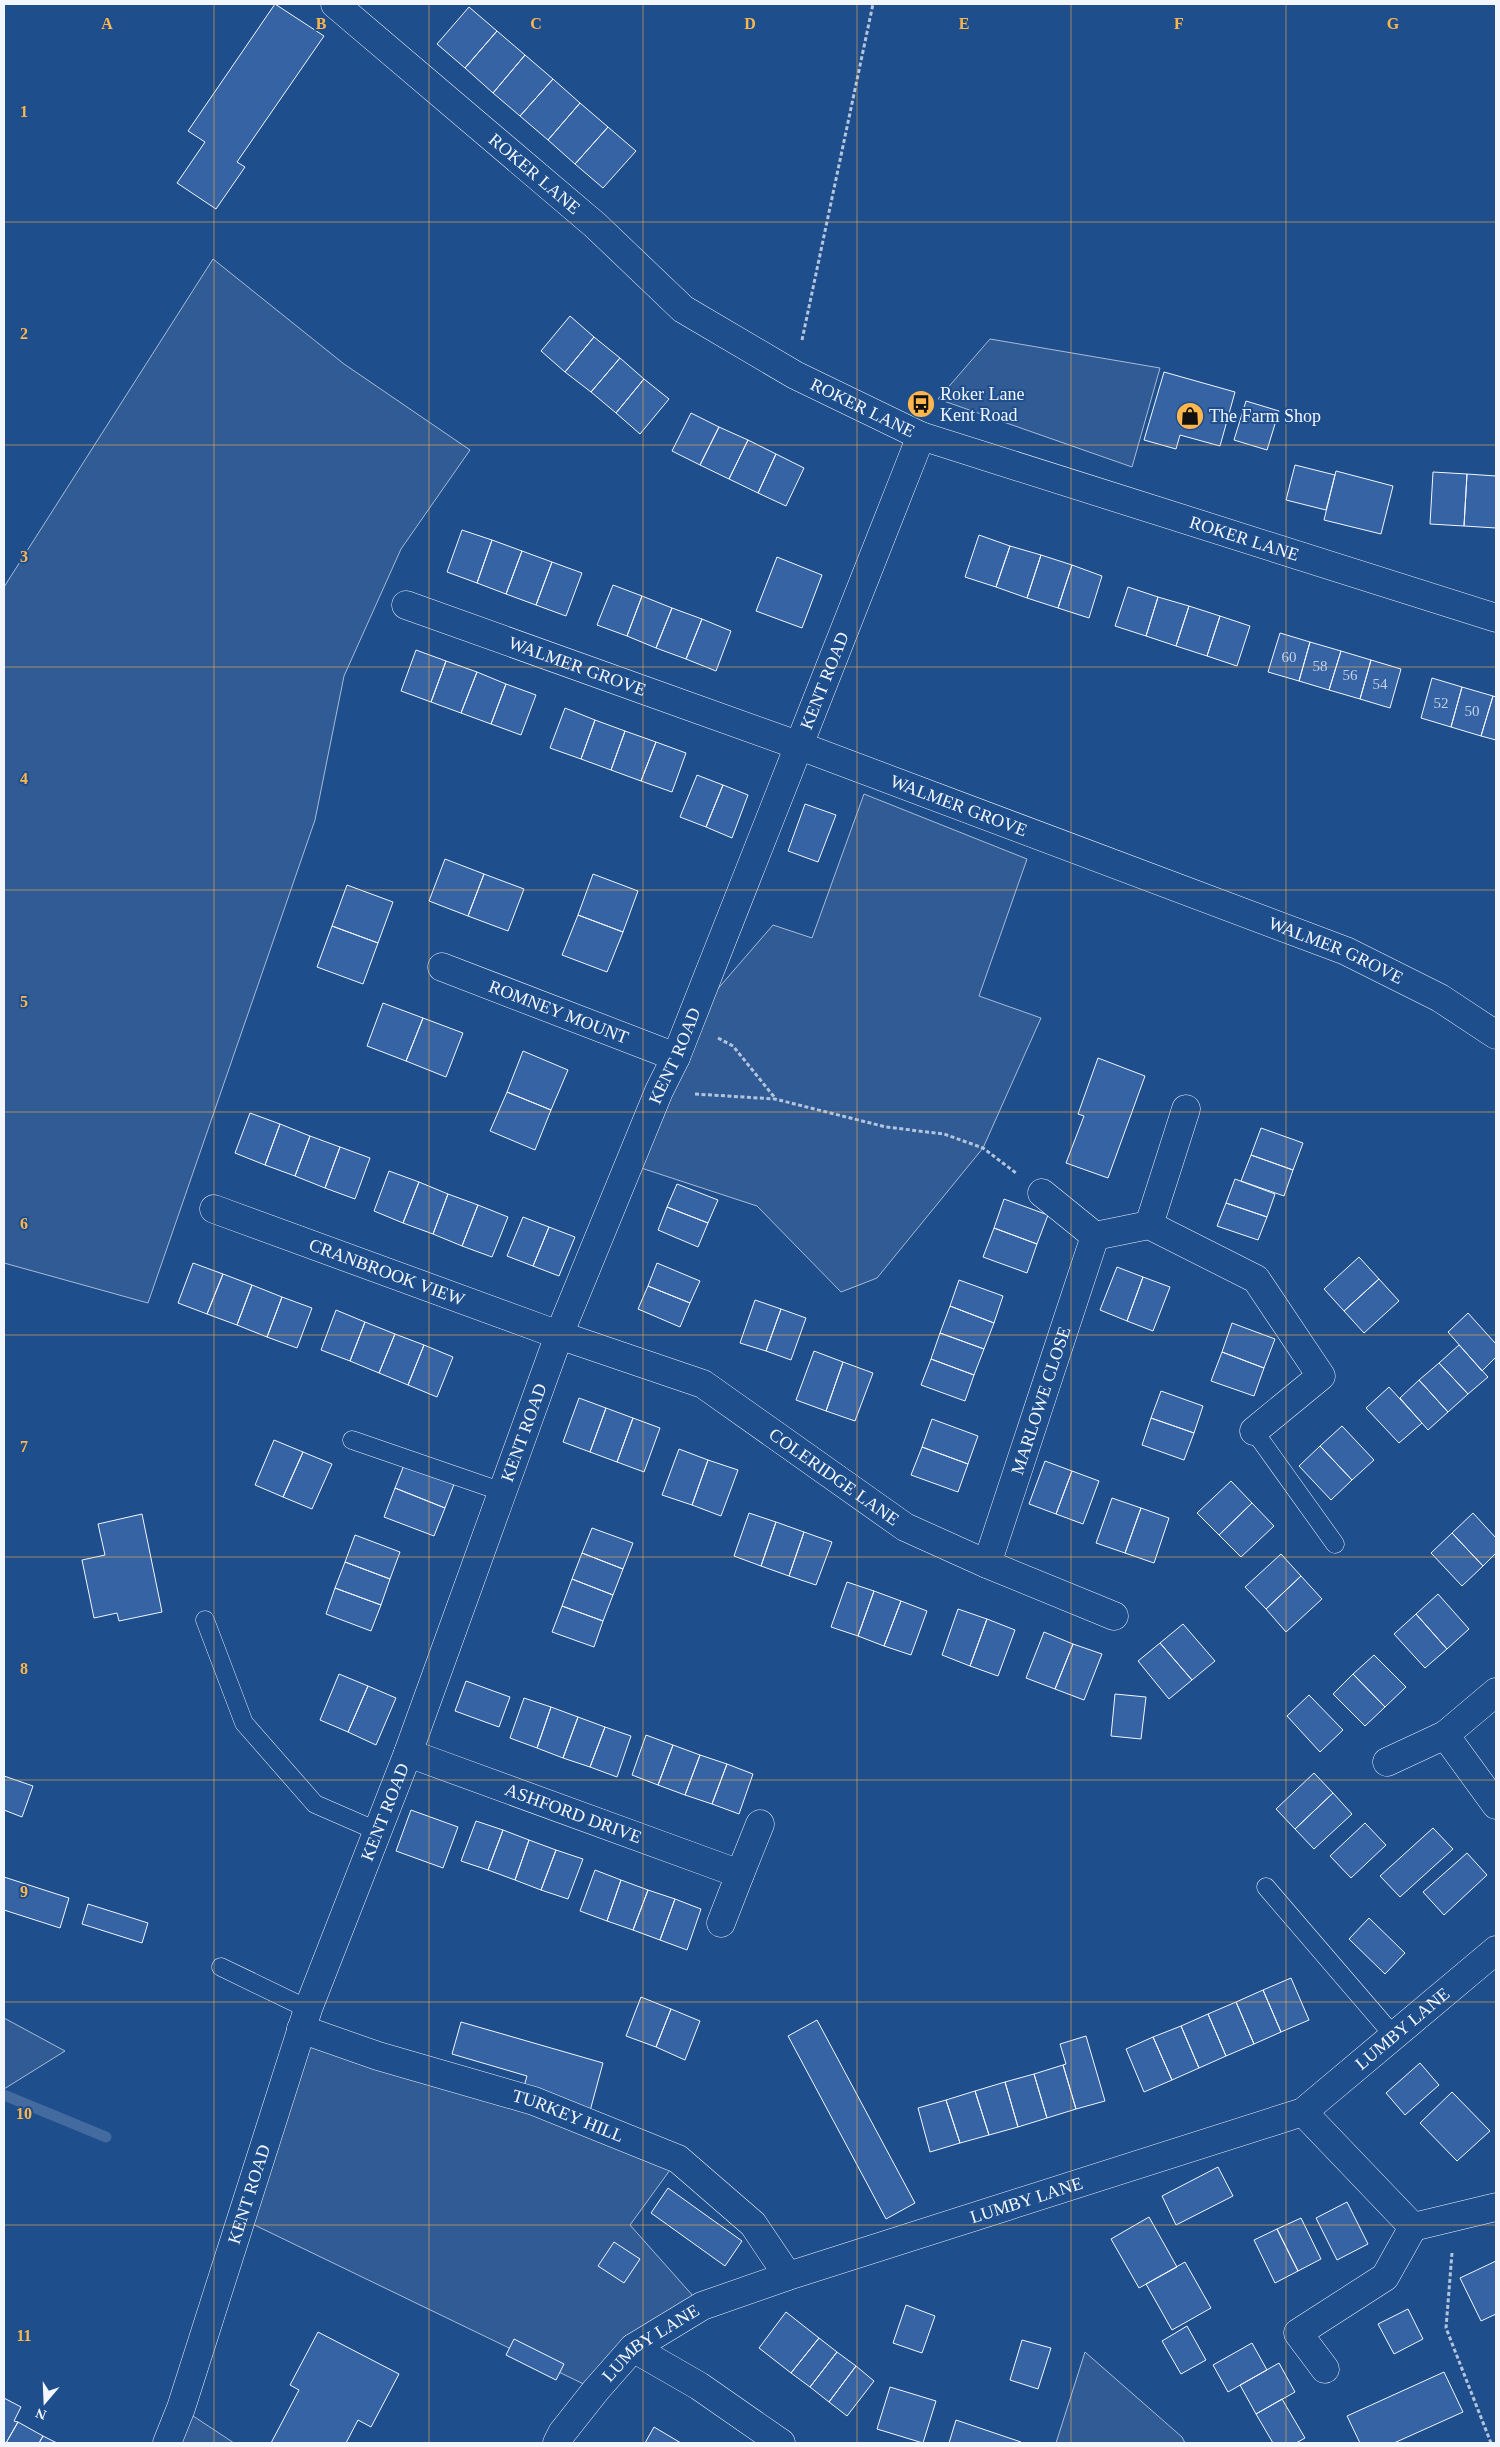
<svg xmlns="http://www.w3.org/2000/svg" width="1500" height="2447" viewBox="0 0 1500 2447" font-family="'Times New Roman',serif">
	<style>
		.built { fill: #305b95; stroke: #a8bbd7 }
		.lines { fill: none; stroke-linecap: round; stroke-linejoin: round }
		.stream { stroke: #446ba0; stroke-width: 11 }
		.building { fill: #3563a3; stroke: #f2f6ff }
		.lane-casing { stroke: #f2f6ff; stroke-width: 19 }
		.street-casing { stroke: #f2f6ff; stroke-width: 29 }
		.secondary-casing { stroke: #f2f6ff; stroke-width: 29 }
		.path { stroke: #b3c4dc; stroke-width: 3; stroke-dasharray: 4 2.5; stroke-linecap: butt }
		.lane { stroke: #1f4e8c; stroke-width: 18 }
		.street { stroke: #1f4e8c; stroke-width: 28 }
		.secondary { stroke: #1f4e8c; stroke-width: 28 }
		.grid { fill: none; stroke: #ffb74d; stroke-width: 1; stroke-opacity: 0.55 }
		.labels { text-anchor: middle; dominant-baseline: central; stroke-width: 4; stroke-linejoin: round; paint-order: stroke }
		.number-label { font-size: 15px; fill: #c3d1e8 }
		.street-label { font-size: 18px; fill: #f2f6ff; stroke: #1f4e8c }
		.poi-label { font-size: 18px; fill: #f2f6ff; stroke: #1f4e8c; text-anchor: start }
		.grid-label { font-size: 16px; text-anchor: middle; font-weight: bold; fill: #ffb74d; stroke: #1f4e8c; stroke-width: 4; stroke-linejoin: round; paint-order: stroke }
	</style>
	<rect width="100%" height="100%" fill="#1f4e8c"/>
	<path class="built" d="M213,259L344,364L470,450L401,549L344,676L315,820L148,1303L4,1263V587Z
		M990,339L1160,368L1132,467L938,399Z
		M864,794L1027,859L979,996L1041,1018L983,1148L877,1278L841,1292L757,1206L629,1164L690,1021L773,925L812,938Z
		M4,2018L65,2051L4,2089Z
		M301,2029L678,2159L630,2225L702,2306L596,2390L240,2218Z
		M1085,2352L1182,2437L1185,2443H1056Z
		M181,2408L234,2443H167Z"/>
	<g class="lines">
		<path class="stream" d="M4,2095L106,2137"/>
	</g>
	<path class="building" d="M275,4L324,36L237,162L245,167L216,209L177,183L205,142L188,131Z
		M469,7L497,31L465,68L437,44Z
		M497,31L525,55L493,93L465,68Z
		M525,55L553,79L520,116L493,93Z
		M553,79L580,103L548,140L520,116Z
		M580,103L608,127L575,164L548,140Z
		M608,127L636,151L603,188L575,164Z
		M570,316L594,337L565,372L541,351Z
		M594,337L620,358L591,392L565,372Z
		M620,358L644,379L616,413L591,392Z
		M1164,372L1235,392L1220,446L1180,435L1176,449L1144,440Z
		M644,379L669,399L640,434L616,413Z
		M1246,401L1279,411L1267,450L1234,440Z
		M691,413L719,427L700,465L672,451Z
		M719,427L748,440L729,479L700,465Z
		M748,440L776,454L758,493L729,479Z
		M776,454L804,468L786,506L758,493Z
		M1295,465L1335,475L1326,510L1286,500Z
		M1336,471L1393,486L1381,534L1324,520Z
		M1433,472L1467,474L1464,526L1430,524Z
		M1467,474L1496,476V528L1464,526Z
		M462,530L492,540L477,583L447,572Z
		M979,535L1010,546L996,587L965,577Z
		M492,540L522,551L506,594L477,583Z
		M1010,546L1041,555L1027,598L996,587Z
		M522,551L552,562L536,605L506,594Z
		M1041,555L1072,565L1058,608L1027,598Z
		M777,557L822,575L802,628L756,611Z
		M552,562L582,573L566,616L536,605Z
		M1072,565L1102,576L1089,618L1058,608Z
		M613,585L642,596L627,636L597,625Z
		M1128,587L1158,597L1146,636L1115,626Z
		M642,596L672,608L656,648L627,636Z
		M1158,597L1189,606L1176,646L1146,636Z
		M1189,606L1220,616L1207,656L1176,646Z
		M672,608L702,619L686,659L656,648Z
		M1220,616L1250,626L1237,666L1207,656Z
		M702,619L731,631L716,671L686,659Z
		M1280,633L1310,642L1299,681L1268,672Z
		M1310,642L1341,651L1329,690L1299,681Z
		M416,650L446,661L431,702L401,691Z
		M1341,651L1371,660L1360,699L1329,690Z
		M1371,660L1401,669L1390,708L1360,699Z
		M446,661L477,672L461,713L431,702Z
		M477,672L506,684L491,724L461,713Z
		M1432,678L1462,687L1451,727L1421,718Z
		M506,684L536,695L521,735L491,724Z
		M1462,687L1493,696L1481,736L1451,727Z
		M1493,696L1496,697V740L1481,736Z
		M565,708L595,720L581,759L550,748Z
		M595,720L625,731L611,770L581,759Z
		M625,731L656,742L641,781L611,770Z
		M656,742L686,753L672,792L641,781Z
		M697,775L723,785L706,827L680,817Z
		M723,785L748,795L732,838L706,827Z
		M805,804L836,815L818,862L788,851Z
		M445,859L484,874L468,916L429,901Z
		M484,874L524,889L508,931L468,916Z
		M593,874L638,891L623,932L578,915Z
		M347,885L393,902L378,943L332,926Z
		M578,915L623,932L607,972L562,955Z
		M332,926L378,943L363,984L317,967Z
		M383,1003L423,1018L406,1061L367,1046Z
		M423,1018L463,1033L446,1077L406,1061Z
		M523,1051L568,1070L551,1110L507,1092Z
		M1098,1058L1145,1076L1108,1178L1066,1163L1084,1116L1078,1114Z
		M507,1092L551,1110L535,1150L490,1131Z
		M250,1113L280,1124L265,1165L235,1153Z
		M280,1124L310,1136L295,1176L265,1165Z
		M1261,1128L1303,1143L1293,1170L1251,1155Z
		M310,1136L340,1147L325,1188L295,1176Z
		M340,1147L370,1158L355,1199L325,1188Z
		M1251,1155L1293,1170L1284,1196L1241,1181Z
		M389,1171L419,1182L403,1223L374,1211Z
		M1235,1179L1275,1194L1267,1217L1226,1203Z
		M419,1182L448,1194L433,1234L403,1223Z
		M677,1184L718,1200L708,1223L667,1207Z
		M448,1194L478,1205L462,1246L433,1234Z
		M1004,1199L1048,1215L1037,1244L994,1228Z
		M1226,1203L1267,1217L1258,1240L1217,1226Z
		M478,1205L508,1217L492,1257L462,1246Z
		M667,1207L708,1223L698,1247L658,1230Z
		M523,1217L549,1227L533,1266L507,1256Z
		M549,1227L575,1237L559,1276L533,1266Z
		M994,1228L1037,1244L1027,1273L983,1257Z
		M1359,1257L1379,1279L1344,1311L1324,1289Z
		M193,1263L223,1274L207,1314L178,1303Z
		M657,1263L700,1281L690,1303L648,1286Z
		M1117,1267L1143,1277L1127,1321L1100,1310Z
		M223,1274L252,1285L237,1325L207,1314Z
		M1143,1277L1170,1287L1153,1331L1127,1321Z
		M1379,1279L1399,1301L1364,1333L1344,1311Z
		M959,1280L1003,1296L994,1323L950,1306Z
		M252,1285L282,1297L267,1337L237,1325Z
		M648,1286L690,1303L680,1327L638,1309Z
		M282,1297L312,1308L297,1348L267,1337Z
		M755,1300L781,1309L766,1351L740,1343Z
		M950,1306L994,1323L984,1349L940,1333Z
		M781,1309L806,1318L791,1360L766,1351Z
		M336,1310L365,1322L350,1361L321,1350Z
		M1468,1313L1496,1344V1357L1482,1371L1448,1332Z
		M365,1322L395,1334L379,1373L350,1361Z
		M1232,1323L1275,1339L1264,1368L1222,1352Z
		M940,1333L984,1349L974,1375L931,1359Z
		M395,1334L424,1345L408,1385L379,1373Z
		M424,1345L453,1357L437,1397L408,1385Z
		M1459,1345L1488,1377L1468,1394L1439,1363Z
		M814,1351L843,1362L826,1411L796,1400Z
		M1222,1352L1264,1368L1254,1396L1211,1381Z
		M931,1359L974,1375L965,1401L921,1385Z
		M843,1362L873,1373L855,1421L826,1411Z
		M1439,1363L1468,1394L1448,1412L1419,1380Z
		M1419,1380L1448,1412L1428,1430L1400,1398Z
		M1389,1387L1422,1423L1399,1443L1366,1408Z
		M1161,1391L1203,1406L1194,1433L1151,1418Z
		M579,1398L606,1408L590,1452L563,1442Z
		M606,1408L633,1418L617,1462L590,1452Z
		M633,1418L660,1428L644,1472L617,1462Z
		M1151,1418L1194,1433L1184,1460L1142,1445Z
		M932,1419L978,1436L968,1464L922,1447Z
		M1342,1426L1374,1460L1352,1480L1320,1446Z
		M274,1440L303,1452L283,1497L255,1485Z
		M1320,1446L1352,1480L1331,1500L1299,1466Z
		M922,1447L968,1464L958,1492L911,1475Z
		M679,1449L708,1460L692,1505L662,1495Z
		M303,1452L332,1464L312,1509L283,1497Z
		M406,1460L456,1479L445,1508L395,1488Z
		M708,1460L738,1470L721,1516L692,1505Z
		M1045,1461L1072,1471L1056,1514L1029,1504Z
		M1072,1471L1099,1481L1083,1524L1056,1514Z
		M1231,1481L1252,1503L1219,1535L1197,1513Z
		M395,1488L445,1508L434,1536L384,1517Z
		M1112,1498L1141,1508L1125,1553L1096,1543Z
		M1252,1503L1274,1526L1241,1557L1219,1535Z
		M1141,1508L1169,1518L1154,1563L1125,1553Z
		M749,1513L776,1522L761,1566L734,1556Z
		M1473,1513L1496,1538V1553L1483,1566L1452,1533Z
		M142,1514L162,1612L119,1621L117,1613L94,1618L82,1560L105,1555L98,1524Z
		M776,1522L804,1532L789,1576L761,1566Z
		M592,1528L633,1543L623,1569L582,1553Z
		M804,1532L832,1542L816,1585L789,1576Z
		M1452,1533L1483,1566L1462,1586L1431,1553Z
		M355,1535L400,1552L390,1579L345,1562Z
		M582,1553L623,1569L613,1595L572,1579Z
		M1281,1554L1301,1576L1266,1609L1245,1587Z
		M345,1562L390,1579L381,1605L335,1588Z
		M1301,1576L1322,1599L1286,1632L1266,1609Z
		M572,1579L613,1595L603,1621L562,1606Z
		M847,1582L874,1591L858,1636L831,1627Z
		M335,1588L381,1605L371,1631L326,1614Z
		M874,1591L901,1601L884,1646L858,1636Z
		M1438,1594L1469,1629L1447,1649L1416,1614Z
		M901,1601L927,1611L911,1655L884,1646Z
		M562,1606L603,1621L594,1647L552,1632Z
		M958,1609L987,1619L970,1666L942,1655Z
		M1416,1614L1447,1649L1425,1668L1394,1634Z
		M987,1619L1015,1630L998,1676L970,1666Z
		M1183,1624L1215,1661L1192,1680L1160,1643Z
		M1044,1632L1073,1644L1055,1689L1026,1678Z
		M1160,1643L1192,1680L1169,1699L1138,1661Z
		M1073,1644L1102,1654L1084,1700L1055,1689Z
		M1374,1655L1406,1687L1385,1707L1353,1674Z
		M339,1674L368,1686L348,1732L320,1720Z
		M1353,1674L1385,1707L1365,1726L1333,1694Z
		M466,1681L510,1697L499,1727L455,1711Z
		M368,1686L396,1698L376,1745L348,1732Z
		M1115,1694L1146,1697L1141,1739L1111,1736Z
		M1309,1695L1343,1730L1320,1752L1287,1716Z
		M524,1698L551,1707L537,1748L510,1738Z
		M551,1707L578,1717L563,1758L537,1748Z
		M578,1717L605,1727L590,1767L563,1758Z
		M605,1727L631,1736L617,1777L590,1767Z
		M646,1735L673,1745L658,1785L632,1775Z
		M673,1745L700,1755L685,1795L658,1785Z
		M700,1755L727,1764L712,1804L685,1795Z
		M727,1764L753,1774L739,1814L712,1804Z
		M1314,1773L1333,1793L1295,1829L1276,1809Z
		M4,1776L33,1786L22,1817L4,1810Z
		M1333,1793L1352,1814L1314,1849L1295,1829Z
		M411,1810L458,1827L443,1868L396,1851Z
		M476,1821L503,1830L488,1870L461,1861Z
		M1365,1823L1386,1845L1351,1878L1330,1856Z
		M1433,1828L1453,1849L1400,1897L1380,1876Z
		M503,1830L529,1840L515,1880L488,1870Z
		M529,1840L556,1850L541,1890L515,1880Z
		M556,1850L583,1859L568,1899L541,1890Z
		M1467,1853L1487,1875L1444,1915L1423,1892Z
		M595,1870L621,1880L607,1921L580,1911Z
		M4,1877L69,1898L60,1928L4,1910Z
		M621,1880L648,1890L633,1930L607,1921Z
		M648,1890L675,1899L660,1940L633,1930Z
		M675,1899L701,1909L687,1950L660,1940Z
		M88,1904L148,1923L142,1943L82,1924Z
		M1369,1918L1405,1953L1385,1974L1349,1939Z
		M1291,1978L1309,2020L1281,2032L1263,1990Z
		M1263,1990L1281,2032L1254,2044L1236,2002Z
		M641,1997L671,2009L656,2047L626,2036Z
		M1236,2002L1254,2044L1226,2056L1208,2014Z
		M671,2009L700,2021L685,2060L656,2047Z
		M1208,2014L1226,2056L1199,2068L1181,2026Z
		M817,2020L915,2203L886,2219L788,2036Z
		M461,2022L603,2063L590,2111L522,2093L527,2076L452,2054Z
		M1181,2026L1199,2068L1172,2080L1153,2037Z
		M1086,2036L1105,2101L1076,2109L1063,2065L1066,2064L1060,2044Z
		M1153,2037L1172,2080L1144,2092L1126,2049Z
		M1420,2063L1439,2085L1405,2115L1386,2093Z
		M1063,2065L1076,2109L1047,2118L1034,2074Z
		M1034,2074L1047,2118L1018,2127L1005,2082Z
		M1005,2082L1018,2127L989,2135L975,2091Z
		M975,2091L989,2135L960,2143L946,2100Z
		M1452,2092L1490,2131L1457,2161L1420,2123Z
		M946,2100L960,2143L930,2152L918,2108Z
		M1218,2167L1233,2196L1176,2225L1162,2196Z
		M668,2188L742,2241L725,2266L651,2213Z
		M1347,2202L1368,2244L1337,2260L1316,2218Z
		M1149,2217L1177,2267L1139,2288L1111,2239Z
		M1301,2218L1321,2259L1298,2271L1277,2229Z
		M1277,2229L1298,2271L1275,2283L1254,2240Z
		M614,2242L640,2259L624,2283L598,2266Z
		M1496,2261V2314L1481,2321L1460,2278Z
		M1185,2262L1211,2308L1172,2330L1146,2284Z
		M906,2305L935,2316L922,2353L893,2343Z
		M1408,2309L1423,2339L1394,2354L1378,2324Z
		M786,2312L819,2338L791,2373L759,2348Z
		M1187,2326L1206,2360L1181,2374L1162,2341Z
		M318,2332L399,2374L371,2427L358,2420L346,2443H271L299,2390L290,2385Z
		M819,2338L837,2352L810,2387L791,2373Z
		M514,2339L564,2364L556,2380L506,2355Z
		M1022,2340L1051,2348L1038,2389L1010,2380Z
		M1252,2343L1267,2370L1228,2392L1213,2365Z
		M837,2352L856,2366L829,2402L810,2387Z
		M1279,2363L1295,2392L1256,2414L1240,2385Z
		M856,2366L874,2381L847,2416L829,2402Z
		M1444,2372L1463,2412L1394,2443H1360L1347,2416Z
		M890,2387L936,2401L923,2443L877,2429Z
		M4,2398L21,2407L14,2421L18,2422L6,2443H4Z
		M1282,2399L1305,2438L1296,2443H1273L1256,2414Z
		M956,2420L1021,2442V2443H949Z
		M18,2422L43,2436L39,2443H6Z
		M654,2427L681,2443H645Z
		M43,2436L57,2443H39Z"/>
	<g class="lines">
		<defs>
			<path id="lane" d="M1254,1431L1335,1544
				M352,1440L503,1492
				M205,1620L244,1723L315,1804L377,1831
				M1266,1887L1394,2036
				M221,1967L308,2009"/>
			<g id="street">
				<path id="s1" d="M406,605L800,746L1346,951L1440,998L1496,1035"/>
				<path id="s2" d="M442,967L676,1057"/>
				<path d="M1042,1193L1095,1236"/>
				<path id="s3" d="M214,1209L559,1335L703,1384L905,1527L987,1564L1114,1616"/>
				<path d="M1149,1225L1186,1109"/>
				<path id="s4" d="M987,1564L1095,1236L1149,1225L1256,1279L1321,1376L1254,1431"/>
				<path d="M1496,1692L1445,1735L1496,1805"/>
				<path id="s5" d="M408,1753L740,1874L721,1923"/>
				<path d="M1387,1762L1445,1735"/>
				<path d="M740,1874L760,1824"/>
				<path id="s6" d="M301,2029L378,2056L534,2101L678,2159L753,2224L788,2276"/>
				<path d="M1303,2112L1413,2227L1496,2207"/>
				<path d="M633,2348L699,2386L781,2443"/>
				<path d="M1325,2369L1298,2333L1385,2277L1413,2227"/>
				<path id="s7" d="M557,2443L562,2433L596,2390L633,2348L702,2306L788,2276L1303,2112L1496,1950"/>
			</g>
			<g id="secondary">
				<path id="s8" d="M335,4L595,225L683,309L795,375L921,436L1496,618"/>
				<path id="s9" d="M167,2443L181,2408L308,2009L408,1753L559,1335L659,1091L676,1057L921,436"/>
			</g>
		</defs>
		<use href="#lane" class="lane-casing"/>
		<use href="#street" class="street-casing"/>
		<use href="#secondary" class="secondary-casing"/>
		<path class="path" d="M802,340L873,4
			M718,1038L733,1046L775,1098
			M695,1094L775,1099L886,1127L944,1134L983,1148L1016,1173
			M1452,2253L1446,2328L1491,2443"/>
		<use href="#lane" class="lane"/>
		<use href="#street" class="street"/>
		<use href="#secondary" class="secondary"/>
	</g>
	<path class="grid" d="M214,4V2443M429,4V2443M643,4V2443M857,4V2443M1071,4V2443M1286,4V2443M4,222H1496M4,445H1496M4,667H1496M4,890H1496M4,1112H1496M4,1335H1496M4,1557H1496M4,1780H1496M4,2002H1496M4,2225H1496"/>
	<defs>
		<symbol id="bus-disc" viewBox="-11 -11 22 22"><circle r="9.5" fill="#ffb74d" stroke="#1f4e8c"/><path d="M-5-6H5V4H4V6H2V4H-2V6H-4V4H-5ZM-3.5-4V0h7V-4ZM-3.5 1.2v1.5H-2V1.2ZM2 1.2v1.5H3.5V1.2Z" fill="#111"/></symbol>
		<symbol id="shop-disc" viewBox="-11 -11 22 22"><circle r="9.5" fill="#ffb74d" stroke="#1f4e8c"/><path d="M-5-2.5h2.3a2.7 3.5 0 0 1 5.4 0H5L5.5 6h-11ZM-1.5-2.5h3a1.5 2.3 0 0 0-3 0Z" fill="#111"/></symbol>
	</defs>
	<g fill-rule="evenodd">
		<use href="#bus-disc" x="905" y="388" width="32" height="32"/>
		<use href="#shop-disc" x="1174" y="400" width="32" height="32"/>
	</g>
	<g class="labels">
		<g class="number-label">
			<text x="1289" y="657">60</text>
			<text x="1320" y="666">58</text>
			<text x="1350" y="675">56</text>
			<text x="1380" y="684">54</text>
			<text x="1441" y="703">52</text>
			<text x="1472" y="711">50</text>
		</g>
		<g class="street-label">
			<text stroke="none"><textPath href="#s8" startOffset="262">ROKER LANE</textPath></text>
			<text stroke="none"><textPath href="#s8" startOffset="668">ROKER LANE</textPath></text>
			<text stroke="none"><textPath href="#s8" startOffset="1072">ROKER LANE</textPath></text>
			<text stroke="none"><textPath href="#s1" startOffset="182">WALMER GROVE</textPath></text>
			<text stroke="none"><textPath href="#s9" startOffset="1882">KENT ROAD</textPath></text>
			<text stroke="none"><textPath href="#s1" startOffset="588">WALMER GROVE</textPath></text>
			<text stroke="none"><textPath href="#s1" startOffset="992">WALMER GROVE</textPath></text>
			<text stroke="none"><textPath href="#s2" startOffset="125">ROMNEY MOUNT</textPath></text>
			<text stroke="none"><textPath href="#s9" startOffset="1478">KENT ROAD</textPath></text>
			<text stroke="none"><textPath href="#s3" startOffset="184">CRANBROOK VIEW</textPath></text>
			<text stroke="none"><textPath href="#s4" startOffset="172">MARLOWE CLOSE</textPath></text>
			<text stroke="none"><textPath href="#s9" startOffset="1072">KENT ROAD</textPath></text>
			<text stroke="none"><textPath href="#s3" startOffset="680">COLERIDGE LANE</textPath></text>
			<text stroke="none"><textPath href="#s9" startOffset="668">KENT ROAD</textPath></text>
			<text stroke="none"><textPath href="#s5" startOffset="176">ASHFORD DRIVE</textPath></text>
			<text stroke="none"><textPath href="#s7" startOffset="964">LUMBY LANE</textPath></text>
			<text stroke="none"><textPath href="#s6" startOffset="281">TURKEY HILL</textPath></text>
			<text stroke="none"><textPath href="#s9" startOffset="262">KENT ROAD</textPath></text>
			<text stroke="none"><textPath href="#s7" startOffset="544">LUMBY LANE</textPath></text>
			<text stroke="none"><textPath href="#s7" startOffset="139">LUMBY LANE</textPath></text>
		</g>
		<g class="poi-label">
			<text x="940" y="394">Roker Lane<tspan x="940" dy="21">Kent Road</tspan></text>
			<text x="1209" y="416">The Farm Shop</text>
		</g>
	</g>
	<g class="grid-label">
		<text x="107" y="29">A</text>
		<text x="321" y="29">B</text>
		<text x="536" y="29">C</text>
		<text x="750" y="29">D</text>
		<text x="964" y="29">E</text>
		<text x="1179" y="29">F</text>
		<text x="1393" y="29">G</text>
		<text x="24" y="117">1</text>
		<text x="24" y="339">2</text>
		<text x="24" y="562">3</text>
		<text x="24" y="784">4</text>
		<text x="24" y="1007">5</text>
		<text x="24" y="1229">6</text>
		<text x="24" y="1452">7</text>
		<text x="24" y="1674">8</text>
		<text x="24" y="1897">9</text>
		<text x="24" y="2119">10</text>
		<text x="24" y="2341">11</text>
	</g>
	<rect width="1500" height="2447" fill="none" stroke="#f2f6ff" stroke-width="10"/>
	<g transform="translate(45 2402) rotate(199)" stroke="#1f4e8c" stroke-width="4" paint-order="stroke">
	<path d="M0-4L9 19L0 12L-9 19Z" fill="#f2f6ff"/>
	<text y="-8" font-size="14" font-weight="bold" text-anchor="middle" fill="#f2f6ff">N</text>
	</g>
</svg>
